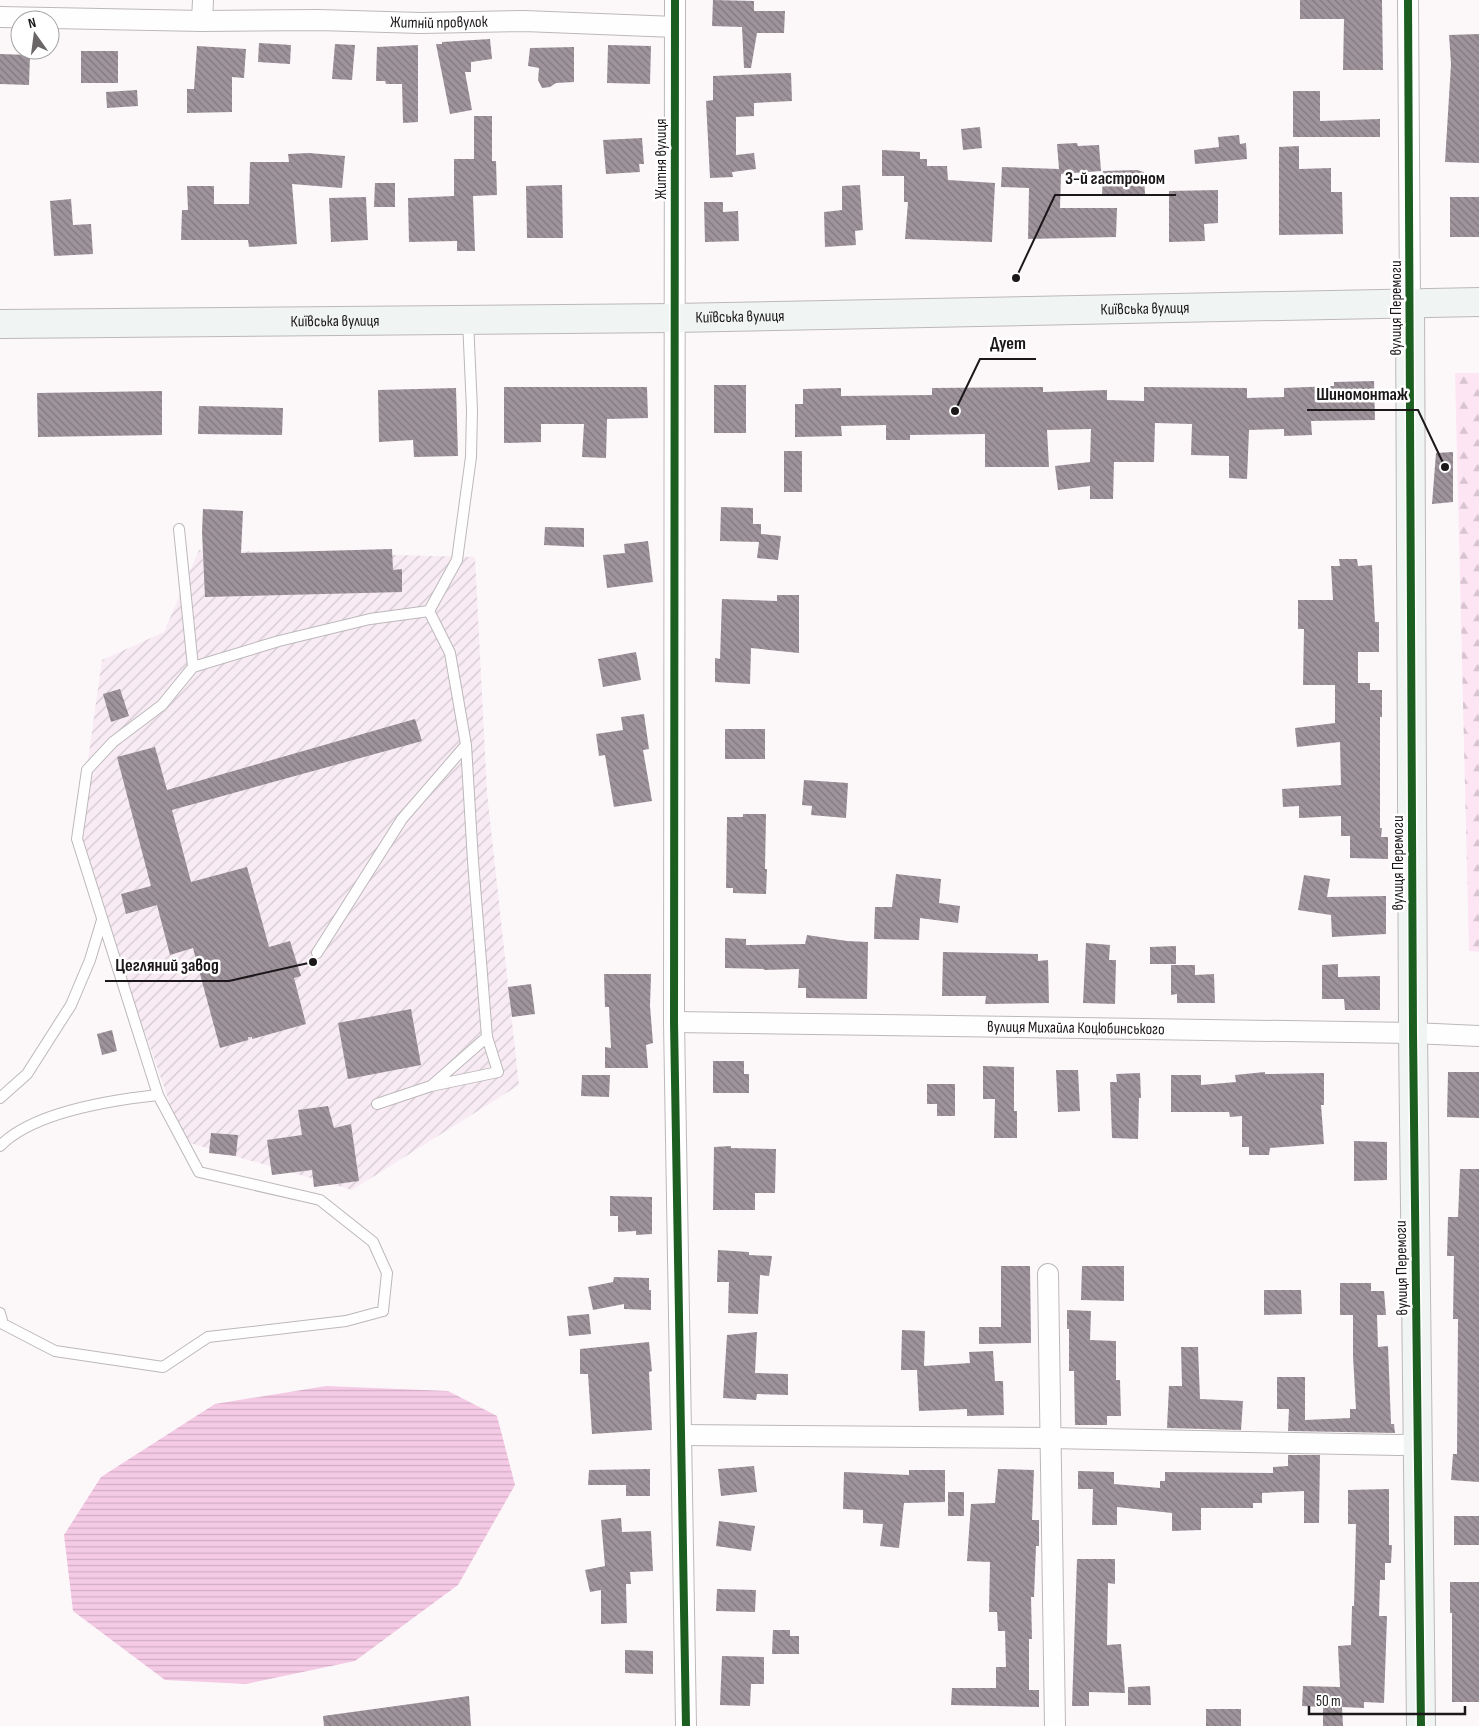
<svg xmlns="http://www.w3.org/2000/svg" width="1479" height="1726" viewBox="0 0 1479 1726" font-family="'Sofia Sans Condensed',sans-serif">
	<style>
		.industrial { fill: url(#industrial-furrows) }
		.forest { fill: url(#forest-firs) }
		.water { fill: url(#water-rules) }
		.building { fill: url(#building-back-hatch) }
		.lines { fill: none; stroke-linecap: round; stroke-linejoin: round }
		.lane-casing { stroke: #bcb8ba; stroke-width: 12 }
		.street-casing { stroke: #bcb8ba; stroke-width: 22 }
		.secondary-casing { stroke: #bcb8ba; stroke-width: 30 }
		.lane { stroke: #fffefe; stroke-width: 10 }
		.street { stroke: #fffefe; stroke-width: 20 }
		.secondary { stroke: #f0f4f2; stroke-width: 28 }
		.cycleway-casing { stroke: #fff; stroke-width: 11 }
		.cycleway { stroke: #1b5e20; stroke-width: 8 }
		.labels { text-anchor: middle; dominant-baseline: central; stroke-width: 5; stroke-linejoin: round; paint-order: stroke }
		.street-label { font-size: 16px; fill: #1c181a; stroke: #fff }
		.leader { fill: none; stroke: #1c181a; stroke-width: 2 }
		.callout-dot { fill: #1c181a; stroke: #fff; stroke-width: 2 }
		.callout-label { font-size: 18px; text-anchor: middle; font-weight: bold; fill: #1c181a; stroke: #fff; stroke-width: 5; stroke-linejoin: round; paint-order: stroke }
	</style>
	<defs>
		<pattern id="industrial-furrows" width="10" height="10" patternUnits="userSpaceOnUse" patternTransform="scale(1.25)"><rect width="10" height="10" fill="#f8ebf3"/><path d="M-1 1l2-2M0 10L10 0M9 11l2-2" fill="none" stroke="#d4c9d0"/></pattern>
		<pattern id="forest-firs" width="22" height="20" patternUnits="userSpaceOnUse" patternTransform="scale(1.25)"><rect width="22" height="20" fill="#fde5f4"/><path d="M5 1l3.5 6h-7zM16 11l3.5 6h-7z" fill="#d8c4d1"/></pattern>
		<pattern id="water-rules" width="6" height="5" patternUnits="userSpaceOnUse" patternTransform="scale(1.25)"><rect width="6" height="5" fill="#f4cae5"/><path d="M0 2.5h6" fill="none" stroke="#d1adc4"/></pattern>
		<pattern id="building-back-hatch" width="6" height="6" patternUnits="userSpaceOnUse" patternTransform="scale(1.25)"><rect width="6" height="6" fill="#9f949b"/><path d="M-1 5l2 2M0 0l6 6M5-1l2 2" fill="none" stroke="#81787e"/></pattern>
	</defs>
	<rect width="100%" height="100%" fill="#fcf8fa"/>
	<path class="industrial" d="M199,550L475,557L487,793L519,1085L352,1190L183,1141L77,839L102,660L164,632Z"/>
	<path class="forest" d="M1455,373H1479V952L1469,951Z"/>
	<path class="water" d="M326,1386L448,1391L497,1416L515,1485L458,1585L355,1661L246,1684L165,1680L73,1611L64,1535L101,1477L215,1404Z"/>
	<path class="building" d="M713,0L754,1V11H785L784,33H757L751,68H744L742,27L712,26Z
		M1300,0H1382L1383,70H1343L1344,19H1300Z
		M1479,34V163L1445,162L1451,64L1449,35Z
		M490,39L492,59L471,62V72H465L472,110L450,114L436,44H442V42Z
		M259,43L291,45L290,64L258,62Z
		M335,44L355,45L352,80L332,79Z
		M418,45V122L403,123L402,84H386L385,81H376L377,47Z
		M608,45L651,46L650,84L607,83Z
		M197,46L246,49L244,78L232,77V112L187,113V89H194Z
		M574,47V82L556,83L550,87L542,88L538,80L539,68L528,66L530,48Z
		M81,51H118V83H81Z
		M0,54L30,55L29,85L0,84Z
		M791,73L792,101L754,103V116L736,117V155L754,153L756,169L732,172L733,177L710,178L706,101L713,100V76Z
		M137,90L138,106L107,108L106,92Z
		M1293,91H1320V121L1380,119V137H1293Z
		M474,116H492V161H496L497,195L473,196L475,251H457V241L409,242L408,198L454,196V159H474Z
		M980,127L982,148L963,150L961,129Z
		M1239,135L1240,144L1246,143L1247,159L1195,164L1194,150L1219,147L1218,137Z
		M642,138L644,164H639L640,172L606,174L603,140Z
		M1077,143L1078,146L1099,145L1101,171L1061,174L1060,208H1117L1116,237L1028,239L1029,188L1001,187L1002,167L1059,169L1057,144Z
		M1299,146V169L1331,168V192H1342L1343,234L1279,235V147Z
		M882,150L920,152V159H927V166H947L948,180L995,183L992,242L905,239L908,202H904V176H882Z
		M309,153L345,156L342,188L292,184L297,244L249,247L248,240H181L182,210H188L187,186H214V204H249L250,162H289L288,154Z
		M1137,170L1144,172L1145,195L1102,196L1103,171Z
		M375,183H395V207H374Z
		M562,185L563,238H527L526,186Z
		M860,185L863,230L855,231L856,245L825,247L824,212L842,210V186Z
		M1218,190V223L1204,224L1205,241L1169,242V191Z
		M366,197L368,240L331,242L329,198Z
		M1450,197H1479V237H1450Z
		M71,199L73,225L91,224L93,254L54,256L50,201Z
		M704,202H723V212L738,211L739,241L705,242Z
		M1374,381L1375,420L1311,421L1312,435L1284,436V429L1249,430L1247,479L1229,478V456L1191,455L1192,424L1155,423L1154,462H1114L1113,499H1090V486L1058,490L1055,466L1090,462L1091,429L1047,430L1049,467H985V434L910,435V440H886V425L841,426L842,436L795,437V404H803V389L841,388V396L932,395V388L1043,387V392L1107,390V400L1144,401V387L1247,388V398L1284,397V388L1334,386V382Z
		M714,385H746V433H714Z
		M504,387H647L648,418L607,419L606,458L582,457L584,424H541V442L504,443Z
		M456,388L458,456L414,457L413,440L379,442L378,390Z
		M162,391V435L38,437L37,393Z
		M199,406L283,408L282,435L198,434Z
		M784,451H802V492H784Z
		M1453,452V502L1432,504L1436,453Z
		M721,507L753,508V524H761V534L781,536L778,560L757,558L759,542L720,541Z
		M203,509L243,511L241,553L392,549L393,570L402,569V592L205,597L202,532Z
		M545,527L584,528V547L544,545Z
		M648,541L653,582L607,588L603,555L625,553L624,544Z
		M1339,559H1357L1358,566L1372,565L1375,622H1379V652H1358V683H1370V690H1382V717H1380V828H1382L1381,837H1388V859L1350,858V836H1341V816L1299,818V806L1283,807L1282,789L1341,785L1340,742L1297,747L1295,728L1335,723V685H1303L1304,629H1298V600H1333L1331,566H1340Z
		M777,595H799V653L751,648L750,684L715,682V658L720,659L722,599L777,601Z
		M636,652L641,680L603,687L598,659Z
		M120,689L129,716L111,722L103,694Z
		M644,714L649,749L643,750L652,801L614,807L605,755L599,756L596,734L623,730L621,717Z
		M415,719L422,741L172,810L191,882L247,867L269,947L290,941L301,976L294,978L306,1024L252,1039V1037H248V1040L220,1048L193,948L170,955L157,905L126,914L121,894L151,886L117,757L155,747L167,790Z
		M725,729H765V759H725Z
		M804,780L848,783L846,818L811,815L812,806L802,805Z
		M743,814H766L765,869H767L766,894L733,893V888H726L727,817H743Z
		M896,874L941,879L939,903L960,906L958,923L920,918L919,940L874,939L875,907H892Z
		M1304,875L1330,879L1327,897L1386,896V934L1332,937L1331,915L1298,910Z
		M807,935L847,941L868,942L867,999L806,998V988H798L799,969L764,970V969L725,968V938L746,939V945L805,944Z
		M1086,943L1110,945L1109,960H1116L1115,1004L1083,1003Z
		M1176,946V964H1150V947Z
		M943,952L1038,954V961L1048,960L1049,1003L985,1004L986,996H942Z
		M1338,964V977L1380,976V1010H1345L1344,999H1322V965Z
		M1171,965H1195V975L1214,974L1215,1003H1177V994L1171,995Z
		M604,974H651L650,1006L653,1043L646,1045L648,1068H605V1047L611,1048L609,1007H605Z
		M531,984L535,1014L512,1017L508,987Z
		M411,1009L421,1065L348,1079L338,1023Z
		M112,1030L117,1051L102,1055L97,1034Z
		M713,1061H744V1074H749V1093H713Z
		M983,1066L1014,1067V1111H1017V1138H994L995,1099H983Z
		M1056,1070H1078L1080,1111L1058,1112Z
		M1265,1072V1074L1324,1073V1105H1321L1324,1144L1270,1148L1269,1155H1249V1147H1242V1116L1230,1117L1229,1112H1171V1075H1201V1085L1236,1082L1235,1075Z
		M1448,1072H1479V1118L1447,1117Z
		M1140,1073L1141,1098H1139L1138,1139L1112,1138L1110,1082H1117L1116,1074Z
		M582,1075H610L609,1097L581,1096Z
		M927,1084H955V1116H937V1104H927Z
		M328,1106L334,1128L351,1124L359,1181L314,1187L312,1170L272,1175L267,1140L302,1135L298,1110Z
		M211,1133L238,1135L236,1156L209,1153Z
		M1354,1141L1387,1142V1180L1354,1181Z
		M731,1146V1148L776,1149L775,1193H755V1210H713L714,1147Z
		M1460,1169H1479V1482L1451,1480L1453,1454H1457L1458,1319H1453L1454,1256H1447L1448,1217H1458Z
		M610,1196L652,1197V1234L636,1235V1231L618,1232V1216H610Z
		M718,1250L749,1252V1255L772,1256L769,1276L760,1275L758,1314L728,1313L729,1282H717Z
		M1001,1266H1030L1031,1343L979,1344V1327H1001Z
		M1082,1266H1124V1301L1081,1300Z
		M614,1277L649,1278V1290H651V1310L624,1309V1304L593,1310L588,1287L613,1282Z
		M1340,1283H1371V1291H1384L1386,1315H1377L1378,1347L1388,1346L1391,1424H1394L1395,1433L1288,1431L1289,1409H1277V1377H1305V1420L1350,1418V1409H1356L1353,1356V1315H1340Z
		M1264,1290H1301L1302,1314L1264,1315Z
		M1067,1310L1091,1311L1090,1340L1116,1341V1380H1120L1121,1416H1107V1425H1075L1074,1371H1069V1329H1067Z
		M589,1314L591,1334L569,1336L567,1316Z
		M902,1330L925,1331L924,1366L970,1363L969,1352L993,1351L995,1381H1003L1004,1415L967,1416V1409L919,1411L917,1370H901Z
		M757,1332L755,1373L788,1374V1395L757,1394L756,1400L723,1398L727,1335Z
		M649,1342L652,1371L649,1372L652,1430L592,1434L588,1374H580V1349Z
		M1181,1347H1198L1200,1399L1243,1401L1241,1430L1167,1428L1169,1386H1182Z
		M1288,1455H1320L1319,1523H1304V1491L1262,1493V1503H1253V1508H1201V1530L1172,1531V1513L1117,1507V1525H1092L1093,1489H1078V1471L1114,1472V1484L1160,1488V1481H1165V1472L1273,1473V1467L1288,1466Z
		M754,1466L757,1492L721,1496L718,1469Z
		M650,1469V1496H626V1485H588L589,1470Z
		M998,1469L1034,1470L1032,1520H1039V1546H1036L1034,1597H1031L1032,1639H1029V1690H1039V1707L951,1705L952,1688H996V1667H1006L1005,1631H998L997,1612H989L990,1562L967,1561L971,1504L995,1503Z
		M909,1470H945V1502L904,1503L899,1548L880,1546L883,1524L863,1523V1510L843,1509L844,1472L909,1475Z
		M1389,1489V1545H1392L1391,1563H1385V1580H1380L1379,1616H1387L1384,1703L1364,1702V1708L1342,1707L1343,1726H1323V1707L1302,1706L1303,1686L1340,1687L1338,1646L1351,1645L1352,1606H1354L1356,1524H1348V1490Z
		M948,1492H964V1516H948Z
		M1454,1516H1479V1545H1454Z
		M621,1518L622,1532L651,1531L653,1571L630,1572L631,1584H626L627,1623L601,1624V1590L590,1592L585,1570L605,1566L601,1520Z
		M719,1521L755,1526L751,1551L716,1546Z
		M1077,1559H1115V1584L1108,1583L1107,1645L1121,1644L1125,1693L1089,1692V1706H1072Z
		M1450,1582H1479V1702H1452V1613H1450Z
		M717,1589L756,1590L755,1612L716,1611Z
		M773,1630H790V1636H799V1654H772Z
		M625,1650L653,1651V1674L625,1673Z
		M722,1656L764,1657V1684H751L750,1706L720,1705Z
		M1150,1686L1151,1705H1128V1687Z
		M469,1696L471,1726H324L323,1716Z
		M1206,1709H1241V1726H1206Z"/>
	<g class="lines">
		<defs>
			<path id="lane" d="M179,529L193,667L279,641L370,619L429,611
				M317,953L402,819L466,745
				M431,1086L487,1037
				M0,1098L27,1074L71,1005L90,960L102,920
				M377,1104L431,1086L498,1072L487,1037L473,861L466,745L450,653L429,611L457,560L471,457L472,410L468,320
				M0,1146C33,1112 112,1100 158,1095
				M0,1313L3,1324L55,1351L163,1367L208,1337L346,1321L383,1311L387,1273L373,1242L320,1200L199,1172L158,1095L77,839L87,770L113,742L162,705L193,667"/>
			<g id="street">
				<path id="s1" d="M203,0L202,21L318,20L421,23L524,21L675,27"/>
				<path d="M675,0L674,1022L686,1726"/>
				<path d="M1408,0L1410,303"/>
				<path d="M0,17L202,21"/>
				<path id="s2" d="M674,1022L1413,1033L1479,1036"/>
				<path d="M1048,1274L1055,1726"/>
				<path d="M681,1435L1050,1438L1399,1445L1418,1444"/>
			</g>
			<g id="secondary">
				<path d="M1410,303L1413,1033L1421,1726"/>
				<path id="s3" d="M0,324L674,318L1479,302"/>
			</g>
		</defs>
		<use href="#lane" class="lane-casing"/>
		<use href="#street" class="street-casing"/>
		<use href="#secondary" class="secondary-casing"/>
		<use href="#lane" class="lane"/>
		<use href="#street" class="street"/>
		<use href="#secondary" class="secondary"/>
		<defs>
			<path id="cycleway" d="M675,0L674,1022L686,1726
				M1408,0L1413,1033L1421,1726"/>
		</defs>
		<use href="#cycleway" class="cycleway-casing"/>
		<use href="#cycleway" class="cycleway"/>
	</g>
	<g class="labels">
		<g class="street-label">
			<text stroke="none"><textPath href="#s1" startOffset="258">Житній провулок</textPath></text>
			<text transform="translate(661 159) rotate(-90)">Житня вулиця</text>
			<text stroke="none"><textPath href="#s3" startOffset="1145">Київська вулиця</textPath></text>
			<text transform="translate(1396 308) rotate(-90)">вулиця Перемоги</text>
			<text stroke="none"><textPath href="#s3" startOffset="740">Київська вулиця</textPath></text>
			<text stroke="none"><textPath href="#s3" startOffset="335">Київська вулиця</textPath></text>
			<text transform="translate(1398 863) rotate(-90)">вулиця Перемоги</text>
			<text stroke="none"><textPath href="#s2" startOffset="402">вулиця Михайла Коцюбинського</textPath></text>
			<text transform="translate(1402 1268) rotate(-91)">вулиця Перемоги</text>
		</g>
	</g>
	<path class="leader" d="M1016 278L1055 195H1176M955 411L980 359H1036M1445 467L1418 410H1307M313 962L229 981H105"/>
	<g class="callout-dot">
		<circle cx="1016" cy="278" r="5"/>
		<circle cx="955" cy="411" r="5"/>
		<circle cx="1445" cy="467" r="5"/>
		<circle cx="313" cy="962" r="5"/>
	</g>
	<g class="callout-label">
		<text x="1115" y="184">3-й гастроном</text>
		<text x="1008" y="349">Дует</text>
		<text x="1362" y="400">Шиномонтаж</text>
		<text x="167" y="971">Цегляний завод</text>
	</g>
	<g transform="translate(35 35) rotate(346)"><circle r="24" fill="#ffffff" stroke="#a4a3a3"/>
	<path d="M0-4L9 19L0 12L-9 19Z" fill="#6a6668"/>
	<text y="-8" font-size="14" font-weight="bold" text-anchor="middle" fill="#1c181a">N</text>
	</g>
	<path d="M1309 1706v8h156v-8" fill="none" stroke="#1c181a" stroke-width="2.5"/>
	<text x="1316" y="1706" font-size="15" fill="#1c181a" stroke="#ffffff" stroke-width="4" paint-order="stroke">50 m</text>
</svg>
